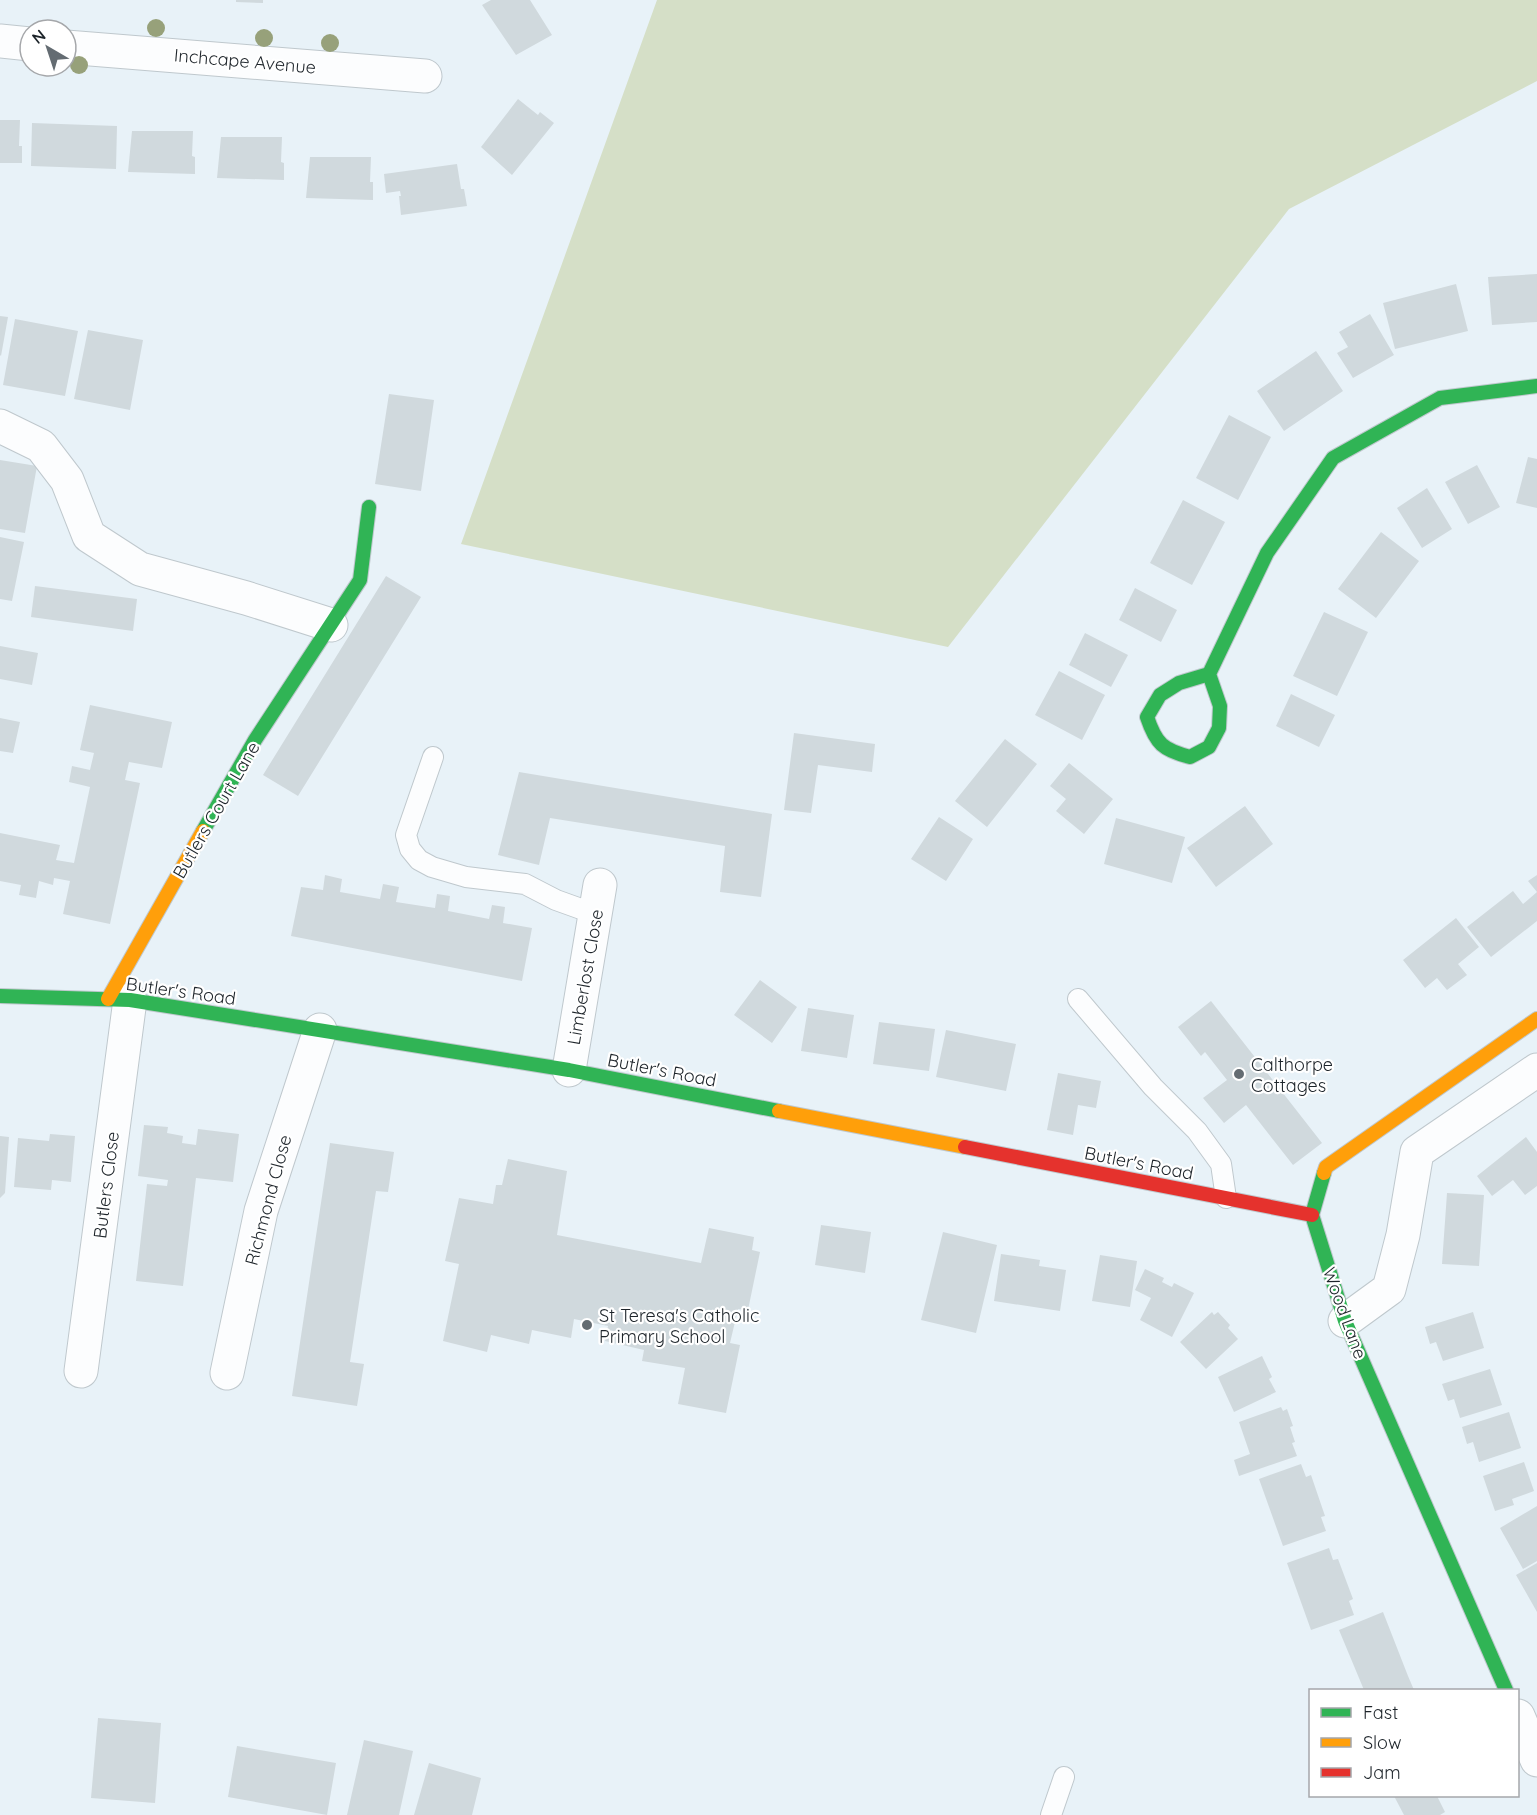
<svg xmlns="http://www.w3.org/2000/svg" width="1537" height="1815" viewBox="0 0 1537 1815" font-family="Quicksand,sans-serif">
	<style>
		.green { fill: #d5dfc7 }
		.building { fill: #d0d9dd }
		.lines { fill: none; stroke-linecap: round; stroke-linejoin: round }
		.lane-casing { stroke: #bfc8cd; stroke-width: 22 }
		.street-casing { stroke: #bfc8cd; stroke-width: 35 }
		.fast-casing { stroke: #bfc8cd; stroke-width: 16 }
		.slow-casing { stroke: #bfc8cd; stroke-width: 16 }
		.jam-casing { stroke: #bfc8cd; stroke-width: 16 }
		.lane { stroke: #fcfdfe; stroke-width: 20 }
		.street { stroke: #fcfdfe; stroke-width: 33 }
		.fast { stroke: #30b455; stroke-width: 14 }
		.slow { stroke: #ff9f0a; stroke-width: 14 }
		.jam { stroke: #e5322d; stroke-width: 14 }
		.tree { fill: #97a17a }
		.poi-dot { fill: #646c72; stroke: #fff; stroke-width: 2 }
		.labels { text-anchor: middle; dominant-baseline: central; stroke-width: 4.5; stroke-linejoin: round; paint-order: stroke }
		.street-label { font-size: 18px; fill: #1d242a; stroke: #fff }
		.poi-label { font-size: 18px; fill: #1d242a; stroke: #fff; text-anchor: start }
	</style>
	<rect width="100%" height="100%" fill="#e8f2f8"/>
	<path class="green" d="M657,0H1537V81L1289,209L948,647L461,544Z"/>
	<path class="building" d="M236,0H263V3L236,2Z
		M491,0H530L552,35L516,55L482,5Z
		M518,99L538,115L540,112L554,123L512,175L481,147Z
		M0,120H20L19,146H22V163H0Z
		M32,123L117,126L116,169L31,166Z
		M132,131H193L192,156L195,157V174L128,172Z
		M221,137H282L281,162L284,163V180L217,178Z
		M310,157H371L370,182H373V200L306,198Z
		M457,164L461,189H464L467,206L401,215L399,196H401L400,191L386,193L384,174Z
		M1537,274V322L1492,325L1488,277Z
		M1456,284L1468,331L1395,349L1383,303Z
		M1370,314L1394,355L1353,378L1337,353L1348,347L1339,332Z
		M0,316L8,317L1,356L0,355Z
		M15,319L78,331L65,396L3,385Z
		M88,330L143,340L130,410L74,399Z
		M1316,351L1343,391L1284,431L1257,391Z
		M389,394L434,400L421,491L375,484Z
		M1229,415L1271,437L1238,500L1196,478Z
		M1528,457L1537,459V508L1516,503Z
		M0,460L37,466L25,533L0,529Z
		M1477,465L1500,507L1468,524L1445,482Z
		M1427,488L1452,529L1422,548L1397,508Z
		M1183,500L1225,522L1192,585L1150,563Z
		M1381,532L1419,561L1376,618L1338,589Z
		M0,537L24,542L12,601L0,599Z
		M386,576L421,597L298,796L263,775Z
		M35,586L137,599L133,631L31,617Z
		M1135,588L1177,610L1161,642L1119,620Z
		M1324,612L1368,632L1337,696L1293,676Z
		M1085,633L1128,655L1111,687L1069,665Z
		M0,646L38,653L32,685L0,679Z
		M1059,671L1105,695L1082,740L1035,715Z
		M1291,694L1335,715L1319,747L1276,726Z
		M90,705L172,722L162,768L129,762L125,780L140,783L110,924L63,914L70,881L54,878L53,885L39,881L36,898L19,895L21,885L0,881V833L60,845L56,860L74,863L90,787L69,782L72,766L90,770L94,753L80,750Z
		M0,718L20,722L13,753L0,751Z
		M794,733L875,744L872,772L818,765L811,813L784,810Z
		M1005,739L1037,764L987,827L955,801Z
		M1069,763L1113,799L1084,834L1056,811L1066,799L1050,786Z
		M519,772L772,814L761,897L720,892L725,846L550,818L539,865L498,855Z
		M1245,806L1273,844L1216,887L1187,848Z
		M939,817L973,839L946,881L911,859Z
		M1116,818L1185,837L1172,883L1104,864Z
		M325,875L342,879L340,892L380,899L383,884L399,887L396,902L435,908L437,894L450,896L448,911L489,919L492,905L505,907L503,923L532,928L522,981L291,936L301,887L323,890Z
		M1537,875V892L1528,881Z
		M1513,891L1523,904L1537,892V921L1491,957L1467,927Z
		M1456,918L1479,947L1458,964L1467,975L1447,990L1437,978L1425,988L1403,960Z
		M760,980L797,1007L772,1043L734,1015Z
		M1211,1001L1322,1143L1293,1165L1246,1105L1224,1123L1203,1098L1227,1080L1205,1052L1201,1056L1178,1027Z
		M808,1008L854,1015L847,1058L801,1051Z
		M879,1022L935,1029L929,1071L873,1064Z
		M946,1030L1016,1044L1006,1091L936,1077Z
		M1058,1073L1101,1081L1096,1108L1078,1105L1073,1135L1047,1130Z
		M144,1125L168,1127L167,1133L183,1136L182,1143L196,1145L198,1129L239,1134L233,1182L196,1178L183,1286L136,1281L147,1184L167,1186L168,1180L138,1176Z
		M50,1134L75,1136L71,1182L52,1180L51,1190L14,1187L18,1138L49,1141Z
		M0,1136L9,1137L5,1193L0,1198Z
		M1526,1137L1537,1152V1186L1525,1195L1513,1180L1492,1196L1477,1176Z
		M330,1143L394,1152L388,1192L376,1191L350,1362L364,1364L357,1406L292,1396Z
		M508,1159L567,1171L557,1235L701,1263L709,1228L754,1237L752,1250L760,1252L748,1310L738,1309L730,1343L740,1345L726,1413L678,1404L685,1368L642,1361L644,1350L605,1341L608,1326L574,1319L571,1338L532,1330L529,1344L491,1335L487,1352L443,1341L459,1264L445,1261L459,1198L493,1204L496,1185H502Z
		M1447,1193L1484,1195L1479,1266L1442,1264Z
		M821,1225L871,1232L865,1273L815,1265Z
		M943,1232L997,1245L976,1333L921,1320Z
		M1001,1254L1040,1260L1039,1266L1066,1270L1060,1311L994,1301Z
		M1100,1255L1137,1261L1130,1307L1092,1301Z
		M1145,1269L1164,1278L1162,1282L1172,1287L1174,1283L1194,1293L1172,1337L1140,1320L1151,1298L1135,1290Z
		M1212,1312L1214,1315L1218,1312L1230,1325L1228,1328L1238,1339L1206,1369L1180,1342Z
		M1473,1312L1484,1348L1443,1361L1436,1342L1430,1344L1425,1327Z
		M1262,1356L1272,1377L1269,1379L1276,1392L1234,1412L1218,1377Z
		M1490,1369L1502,1405L1460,1418L1454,1399L1448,1401L1442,1384Z
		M1281,1407L1283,1411L1287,1409L1293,1426L1290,1427L1295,1442L1292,1443L1297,1456L1239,1476L1234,1460L1250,1454L1239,1422Z
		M1509,1412L1521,1448L1479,1462L1473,1442L1467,1444L1462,1427Z
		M1524,1462L1534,1491L1512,1499L1514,1505L1495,1511L1483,1476Z
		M1301,1464L1306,1477L1311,1475L1325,1516L1321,1517L1326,1531L1283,1546L1259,1479Z
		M1537,1506V1561L1523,1569L1500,1528Z
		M1329,1548L1333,1560L1338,1559L1353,1599L1349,1601L1354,1615L1311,1630L1287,1563Z
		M1537,1563V1612L1516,1575Z
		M1383,1612L1408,1676L1414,1690H1364L1339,1630Z
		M98,1718L161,1723L155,1803L91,1798Z
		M364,1740L413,1751L399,1815H347Z
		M237,1746L336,1763L327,1815L228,1797Z
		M429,1763L481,1778L472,1815H414Z
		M1394,1796H1437L1445,1812L1440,1815H1404Z"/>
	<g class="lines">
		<defs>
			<path id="lane" d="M433,757L406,835L410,849L419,860L432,867L466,877L525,884L556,900L595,914
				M1078,999L1153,1087L1197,1131L1221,1164L1226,1198
				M1051,1815L1064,1777"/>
			<path id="street" d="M0,41L30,44
				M66,47L425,76
				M0,426L41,446L67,480L89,536L140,569L246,598L331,625
				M569,1070L600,885
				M1345,1321L1389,1289L1403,1235L1417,1152L1537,1070
				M81,1371L130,1000
				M227,1373L261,1211L320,1030
				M1518,1716L1537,1760"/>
			<path id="fast" d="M1209,674L1179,683L1160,695L1147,717C1156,744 1163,750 1190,757L1209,747L1219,728L1220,706L1209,674L1267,553L1333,458L1440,398L1537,386
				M203,831L255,740L360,580L369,507
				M0,996L130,1000L569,1070L779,1111
				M1324,1173L1312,1215L1345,1321L1506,1690"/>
			<path id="slow" d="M108,999L203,831
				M779,1111L965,1147
				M1324,1173L1326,1167L1537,1019"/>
			<path id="jam" d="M965,1147L1312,1215"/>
		</defs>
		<use href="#lane" class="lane-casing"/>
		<use href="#street" class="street-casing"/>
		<use href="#fast" class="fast-casing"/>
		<use href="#slow" class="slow-casing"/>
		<use href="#jam" class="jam-casing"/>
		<use href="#lane" class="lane"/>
		<use href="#street" class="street"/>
		<use href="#fast" class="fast"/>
		<use href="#slow" class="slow"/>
		<use href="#jam" class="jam"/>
	</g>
	<g class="tree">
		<circle cx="156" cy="28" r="9"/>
		<circle cx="264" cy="38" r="9"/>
		<circle cx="330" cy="43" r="9"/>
		<circle cx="79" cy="65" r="9"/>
	</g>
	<g class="poi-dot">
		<circle cx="1239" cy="1074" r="6"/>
		<circle cx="587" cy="1325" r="6"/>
	</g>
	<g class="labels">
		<g class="street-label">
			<text transform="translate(245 61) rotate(5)">Inchcape Avenue</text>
			<text transform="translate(216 810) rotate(-60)">Butlers Court Lane</text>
			<text transform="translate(585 977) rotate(-80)">Limberlost Close</text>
			<text transform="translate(181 991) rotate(8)">Butler's Road</text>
			<text transform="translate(662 1070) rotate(11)">Butler's Road</text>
			<text transform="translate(1139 1163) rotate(11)">Butler's Road</text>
			<text transform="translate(106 1185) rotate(-83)">Butlers Close</text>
			<text transform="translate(268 1200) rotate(-75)">Richmond Close</text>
			<text transform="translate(1345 1313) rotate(70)">Wood Lane</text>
		</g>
		<g class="poi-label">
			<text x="1251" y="1064">Calthorpe<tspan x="1251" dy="21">Cottages</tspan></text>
			<text x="599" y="1315">St Teresa's Catholic<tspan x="599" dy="21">Primary School</tspan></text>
		</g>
	</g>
	<rect x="1309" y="1689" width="210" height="108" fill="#ffffff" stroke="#a5a7aa" stroke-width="1.5"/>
	<rect x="1321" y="1708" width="30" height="9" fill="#30b455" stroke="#a5a7aa" stroke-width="1.5"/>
	<text x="1363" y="1719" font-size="18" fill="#1d242a">Fast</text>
	<rect x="1321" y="1738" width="30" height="9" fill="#ff9f0a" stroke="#a5a7aa" stroke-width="1.5"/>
	<text x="1363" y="1749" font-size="18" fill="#1d242a">Slow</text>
	<rect x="1321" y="1768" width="30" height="9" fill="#e5322d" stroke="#a5a7aa" stroke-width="1.5"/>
	<text x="1363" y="1779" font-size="18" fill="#1d242a">Jam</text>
	<g transform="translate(48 48) rotate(321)"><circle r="28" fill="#ffffff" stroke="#a5a7aa" stroke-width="1.5"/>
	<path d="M0-4.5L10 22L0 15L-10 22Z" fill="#646c72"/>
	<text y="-9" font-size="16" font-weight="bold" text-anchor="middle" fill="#1d242a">N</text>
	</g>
</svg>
